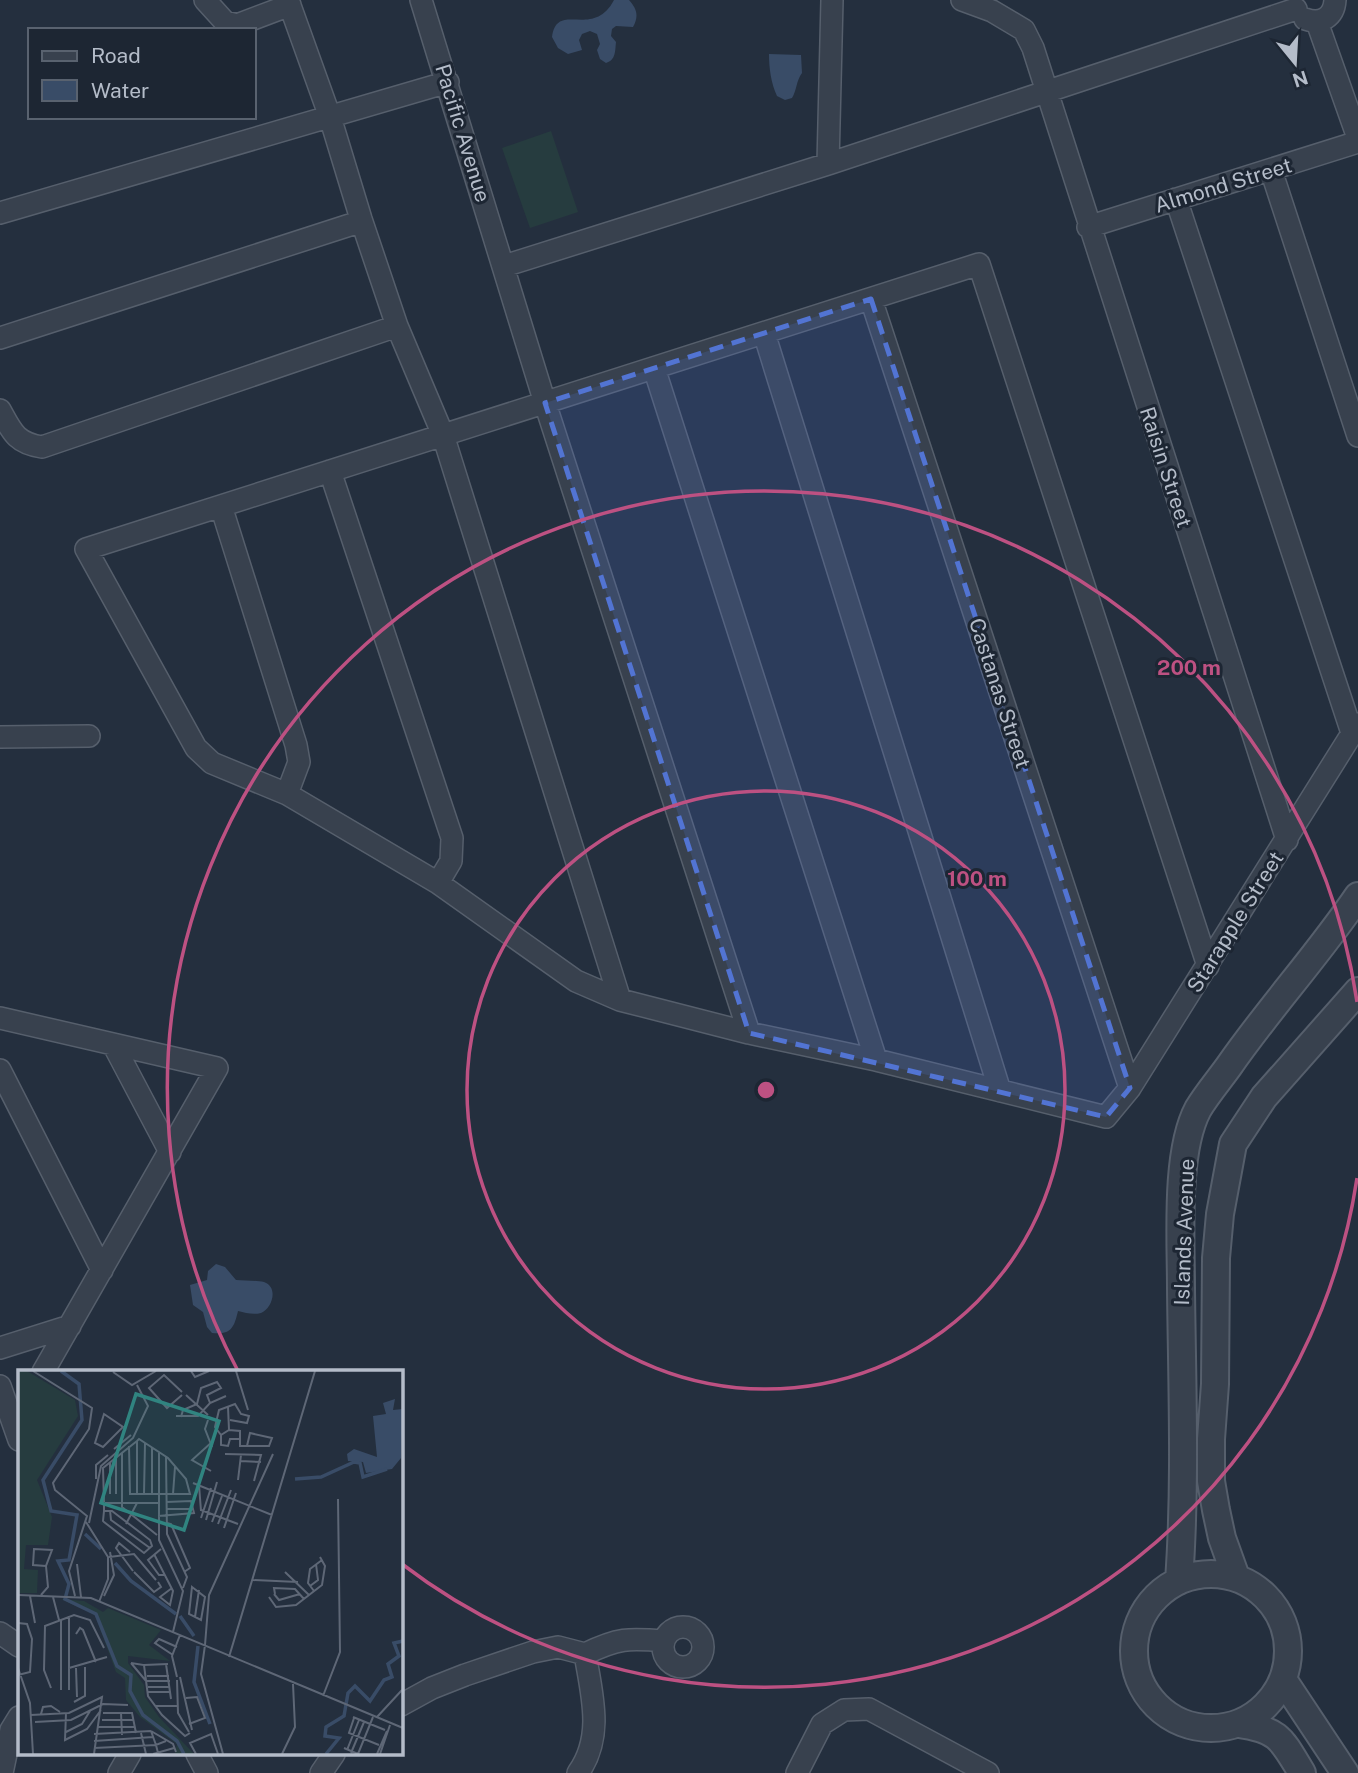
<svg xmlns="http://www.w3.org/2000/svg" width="1358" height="1773" viewBox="0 0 1358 1773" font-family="'Public Sans',sans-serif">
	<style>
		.green { fill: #263c3f }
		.water { fill: #394c67 }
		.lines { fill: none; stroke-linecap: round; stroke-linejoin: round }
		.minor-casing { stroke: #565f6c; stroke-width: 24 }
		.tertiary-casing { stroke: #565f6c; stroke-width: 30 }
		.minor { stroke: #38414e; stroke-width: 21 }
		.tertiary { stroke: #38414e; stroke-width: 26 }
		.marked { fill: #5274d3; fill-opacity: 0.2; stroke: #5274d3; stroke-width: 5; stroke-dasharray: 14 9; stroke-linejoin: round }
		.ring { fill: none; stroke: #bd5182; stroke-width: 3.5 }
		.labels { text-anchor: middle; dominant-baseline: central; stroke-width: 6; stroke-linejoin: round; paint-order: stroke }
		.street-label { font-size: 21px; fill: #b4bcc9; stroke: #1d2633 }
		.inset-river { fill: none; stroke: #394c67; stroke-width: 3.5 }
		.inset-road { fill: none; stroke: #5e6776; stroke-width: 2 }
		.view { fill: #308480; fill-opacity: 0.15; stroke: #308480; stroke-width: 3.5 }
		.inset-edge { fill: none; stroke: #b4bcc9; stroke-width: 3.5 }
		.centre { fill: #bd5182; stroke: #1d2633; stroke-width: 3.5 }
		.ring-label { font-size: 21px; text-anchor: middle; font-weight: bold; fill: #bd5182; stroke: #1d2633; stroke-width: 6; stroke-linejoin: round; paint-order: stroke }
	</style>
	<rect width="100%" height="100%" fill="#242f3e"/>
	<path class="green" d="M551,131L578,212L530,228L502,148Z"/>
	<path class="water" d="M614,0H629C637,9 639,16 633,27L616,26L612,29L611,36L616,42C615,51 616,60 606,63L600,59L597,50L600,44L597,34L590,31L582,34L579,40L582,50L568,54L558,48L552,37C557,0 593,40 614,0Z
		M769,54L801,55L802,73C796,81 797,90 792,98L785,100L777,96C771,83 769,68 769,54Z
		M216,1264L225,1267L236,1280C244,1281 256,1280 264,1282C279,1287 272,1309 261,1313C253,1315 246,1313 238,1311C234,1328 231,1335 212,1333L207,1327L203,1312L193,1305L190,1285L207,1280L208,1271Z"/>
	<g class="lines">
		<defs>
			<path id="minor" d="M205,0L225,22L237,25L290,5
				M288,0L330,117L361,219L397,326L443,435L620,1000
				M421,0L545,403L749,1033
				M962,0L992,11L1024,30L1033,48L1287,840
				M1305,19C1321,25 1334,17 1335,0
				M1317,22L1358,138
				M828,164L832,0
				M1271,170L1358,436
				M1176,199L1352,733
				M0,213L448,82
				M1088,227L1358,142
				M504,266L828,164L1296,9
				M871,299L1130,1088
				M764,333L1000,1091
				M0,338L356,223L361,219
				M654,368L876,1060
				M0,410C12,432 16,443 42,447L397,326
				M330,471L452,838L451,861L438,883
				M221,506L296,745L299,762L287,794
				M0,737L89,736
				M1208,966L979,264L86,549L196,748L212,763L287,794L438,883L576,981L620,1000L749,1033L876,1060L1106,1117L1130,1088L1358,724
				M0,1018L217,1068L43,1372
				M113,1044L170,1152
				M0,1070L102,1270
				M0,1348L70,1326
				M0,1386L19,1440
				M663 1647a20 20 0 1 1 40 0a20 20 0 1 1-40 0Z
				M0,1633L19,1646
				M401,1705L432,1688L465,1675L533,1652L558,1647L585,1654C618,1638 628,1638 664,1641
				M197,1754L207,1773
				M2,1773L11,1730L19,1717
				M119,1773L130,1754
				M321,1773L334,1754
				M578,1773C604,1737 592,1695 585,1654
				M797,1773L822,1724L844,1710L869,1709L988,1773"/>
			<path id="tertiary" d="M1134 1651a77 77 0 1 1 154 0a77 77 0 1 1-154 0Z
				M1236,1577L1222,1538L1216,1510L1211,1481V1439L1215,1384L1216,1258L1220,1214L1233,1144L1264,1097L1358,991
				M1179,1581C1186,1483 1182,1386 1181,1288C1181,1239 1175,1152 1198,1109C1207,1094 1219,1080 1229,1066C1270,1007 1318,955 1358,896
				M1284,1681L1345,1773
				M1239,1724C1280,1730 1282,1740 1302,1773"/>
		</defs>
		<use href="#minor" class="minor-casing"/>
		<use href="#tertiary" class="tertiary-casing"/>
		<use href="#minor" class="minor"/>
		<use href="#tertiary" class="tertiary"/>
	</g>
	<path class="marked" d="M871,299L1130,1088L1106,1117L749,1033L545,403Z"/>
	<g class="ring">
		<circle cx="766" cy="1090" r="299"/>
		<path d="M1357 1178A598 598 0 0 1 402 1564M238 1371A598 598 0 1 1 1357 1002"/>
	</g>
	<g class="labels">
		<g class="street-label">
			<text transform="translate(463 133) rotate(73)">Pacific Avenue</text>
			<text transform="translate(1223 185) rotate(-17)">Almond Street</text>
			<text transform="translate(1166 467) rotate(72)">Raisin Street</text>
			<text transform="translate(1000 693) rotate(72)">Castanas Street</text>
			<text transform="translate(1235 922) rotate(-58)">Starapple Street</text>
			<text transform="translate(1184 1232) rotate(-88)">Islands Avenue</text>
		</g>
	</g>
	<g transform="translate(18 1370)">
		<rect width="385" height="385" fill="#242f3e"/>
		<path d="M0,1H9L57,30L60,46L19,110L34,147L30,175H8L6,199L20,200L19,223H0ZM43,229L66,231L85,242L90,238L143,260L131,275L152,291L110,286V293L126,315L127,327L141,347L176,384H157L159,374L122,347L108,330L107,308L98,302L77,245Z" fill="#263c3f"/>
		<path d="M377,29L375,40L385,39L383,88L374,99L348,103L345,92L330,91L329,84L336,79L359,87L355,46L368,44L365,33Z" fill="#394c67"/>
		<path class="inset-river" d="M43,1L61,14L64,50L25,110L33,141L59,145L51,190L40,191L51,214L47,229L78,244L99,296L113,305L112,321L125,345L159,371L166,384M277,109L303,107L336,92L342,93L345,107L369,99M67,164L83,179M97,193L113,211L158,244M162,246L176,266M180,276L176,312L192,354M308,384L321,368L307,366L308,357L326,346L330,323L337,316L352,331L366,310L374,307L370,294L381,286L376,273L385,271"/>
		<path class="inset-road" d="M15,1L74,38L71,59L35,113L37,120L69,146L51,201L57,226M173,1L177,7L191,1M218,1L230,40M95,2L114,15L138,1M164,25L149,38L131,18L146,5L164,22M168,25L190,45M210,37L211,60M86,44L105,57L85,77L77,73ZM158,46H180L192,33L208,26M163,47L165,40L179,34L183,18L199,12L203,18L189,25L192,33M190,50L187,59L194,77M203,65L197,57L201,40L217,34L223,44L231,46L229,53L212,50M221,69H212L210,76L203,75V65L211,60L222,61V76H251L254,68L232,63L229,76M119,71V124M96,79L113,65M141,82V170L165,221L155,262M104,83V137L139,165M207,84L243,85L236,111M148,86L149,164L169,207L165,218M98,88V124M222,91L243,92M92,93V124M193,101L174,90L194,72M78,109V95L90,85M220,110L223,85M175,113L254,145M181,115L183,141M126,124L127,73M134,124V77M155,124L157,97M86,132L85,98L119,71L121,69L150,88L168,109L172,124H112L111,76M87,133H141M148,139H175M92,140L93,150L132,178M183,140L220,154M86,141H94L132,170L134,176L126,183L86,152L85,151L86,141V135M140,146L176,143L173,131L148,132M183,148L193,118M188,150L199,112M68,152L90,187V209L81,232M194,152L204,126M71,153L83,96L115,68L130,36L119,15M149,153L153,154L172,198L166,202M108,154L119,133M200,154L213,120M206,158L218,123M143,179L130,190L141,205H146M112,182L101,173L98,178L115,201M136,184L155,221L152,235L142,227L154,218M91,187L116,184L138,210M59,194L63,227M116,202L136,222L143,217L140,212M267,202L291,225M235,210L280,212M292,216L300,210L298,194M174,217L187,227L183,250L171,244ZM296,221L290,213L292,199L304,190M256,224L261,230L282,224M257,224L256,218L277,219L286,229M0,225L73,228L385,358M23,225L30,217L28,196L34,180L16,179L15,195L28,196M12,226L17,253M86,226L96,205L92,182M35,227L41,250M251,227L258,237L278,235L304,215L307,196L302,187M177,247L181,220M43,250V320M0,253L9,254L14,269L12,302L0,305M58,264L62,258L65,260L78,292M187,275L191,225L255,84M187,275L183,304L205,384M155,285L137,273L141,269L159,277M211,287L297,1M113,293L126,295L130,326L144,345L167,366L172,363M113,293L128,311H152M148,294L153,329M126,295L150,294M0,298L12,333L15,384M51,298L89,287M58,298L59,327M129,306H151M159,307L154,286L162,265M162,307L174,360M159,310L160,343L171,362M130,317H152M33,318L26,300L27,256L56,245L72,250L86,278M51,320V246M130,322H152M305,326L322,282L320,129M168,328L179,327L187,348L171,354M56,332L67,326V297M138,336H160M48,343L47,370L69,359L83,340M85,343H114L118,363M103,343L104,365M23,344L25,337L33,336L42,342M13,345L51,343L84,327L76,384M335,347L367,360M359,347L384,320M336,348L331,363L361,375M84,350H115M17,352L53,350L85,334L110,335M80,357H117M133,361L155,374L158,382M133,361L138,375L148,371M48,362L64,354L72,341M123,363L128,384M76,364L133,361M76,371L135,367M76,378L138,375L140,383M326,378L340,384L355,347M329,380L341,350M333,383L346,352M135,384L156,378M178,384L172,373L193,364L200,384M264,384L277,357L275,314M359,384L369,361M362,384L372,355"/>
		<path class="view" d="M118,24L201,51L166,160L83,133Z"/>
		<rect width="385" height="385" class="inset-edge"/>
	</g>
	<circle cx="766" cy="1090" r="10" class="centre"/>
	<g class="ring-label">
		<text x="1189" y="675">200 m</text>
		<text x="977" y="886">100 m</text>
	</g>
	<rect x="28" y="28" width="228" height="91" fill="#1d2633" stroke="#59626f" stroke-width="2"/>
	<rect x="42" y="51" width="35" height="10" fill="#38414e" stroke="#59626f" stroke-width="2"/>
	<text x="91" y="63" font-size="21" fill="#b4bcc9">Road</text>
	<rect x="42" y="80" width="35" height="21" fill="#394c67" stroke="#59626f" stroke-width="2"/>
	<text x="91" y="98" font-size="21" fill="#b4bcc9">Water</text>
	<g transform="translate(1295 63) rotate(162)" stroke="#1d2633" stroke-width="5" paint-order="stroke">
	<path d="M0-5L12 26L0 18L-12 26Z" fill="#b4bcc9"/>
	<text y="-10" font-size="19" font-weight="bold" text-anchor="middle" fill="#b4bcc9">N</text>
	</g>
</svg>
